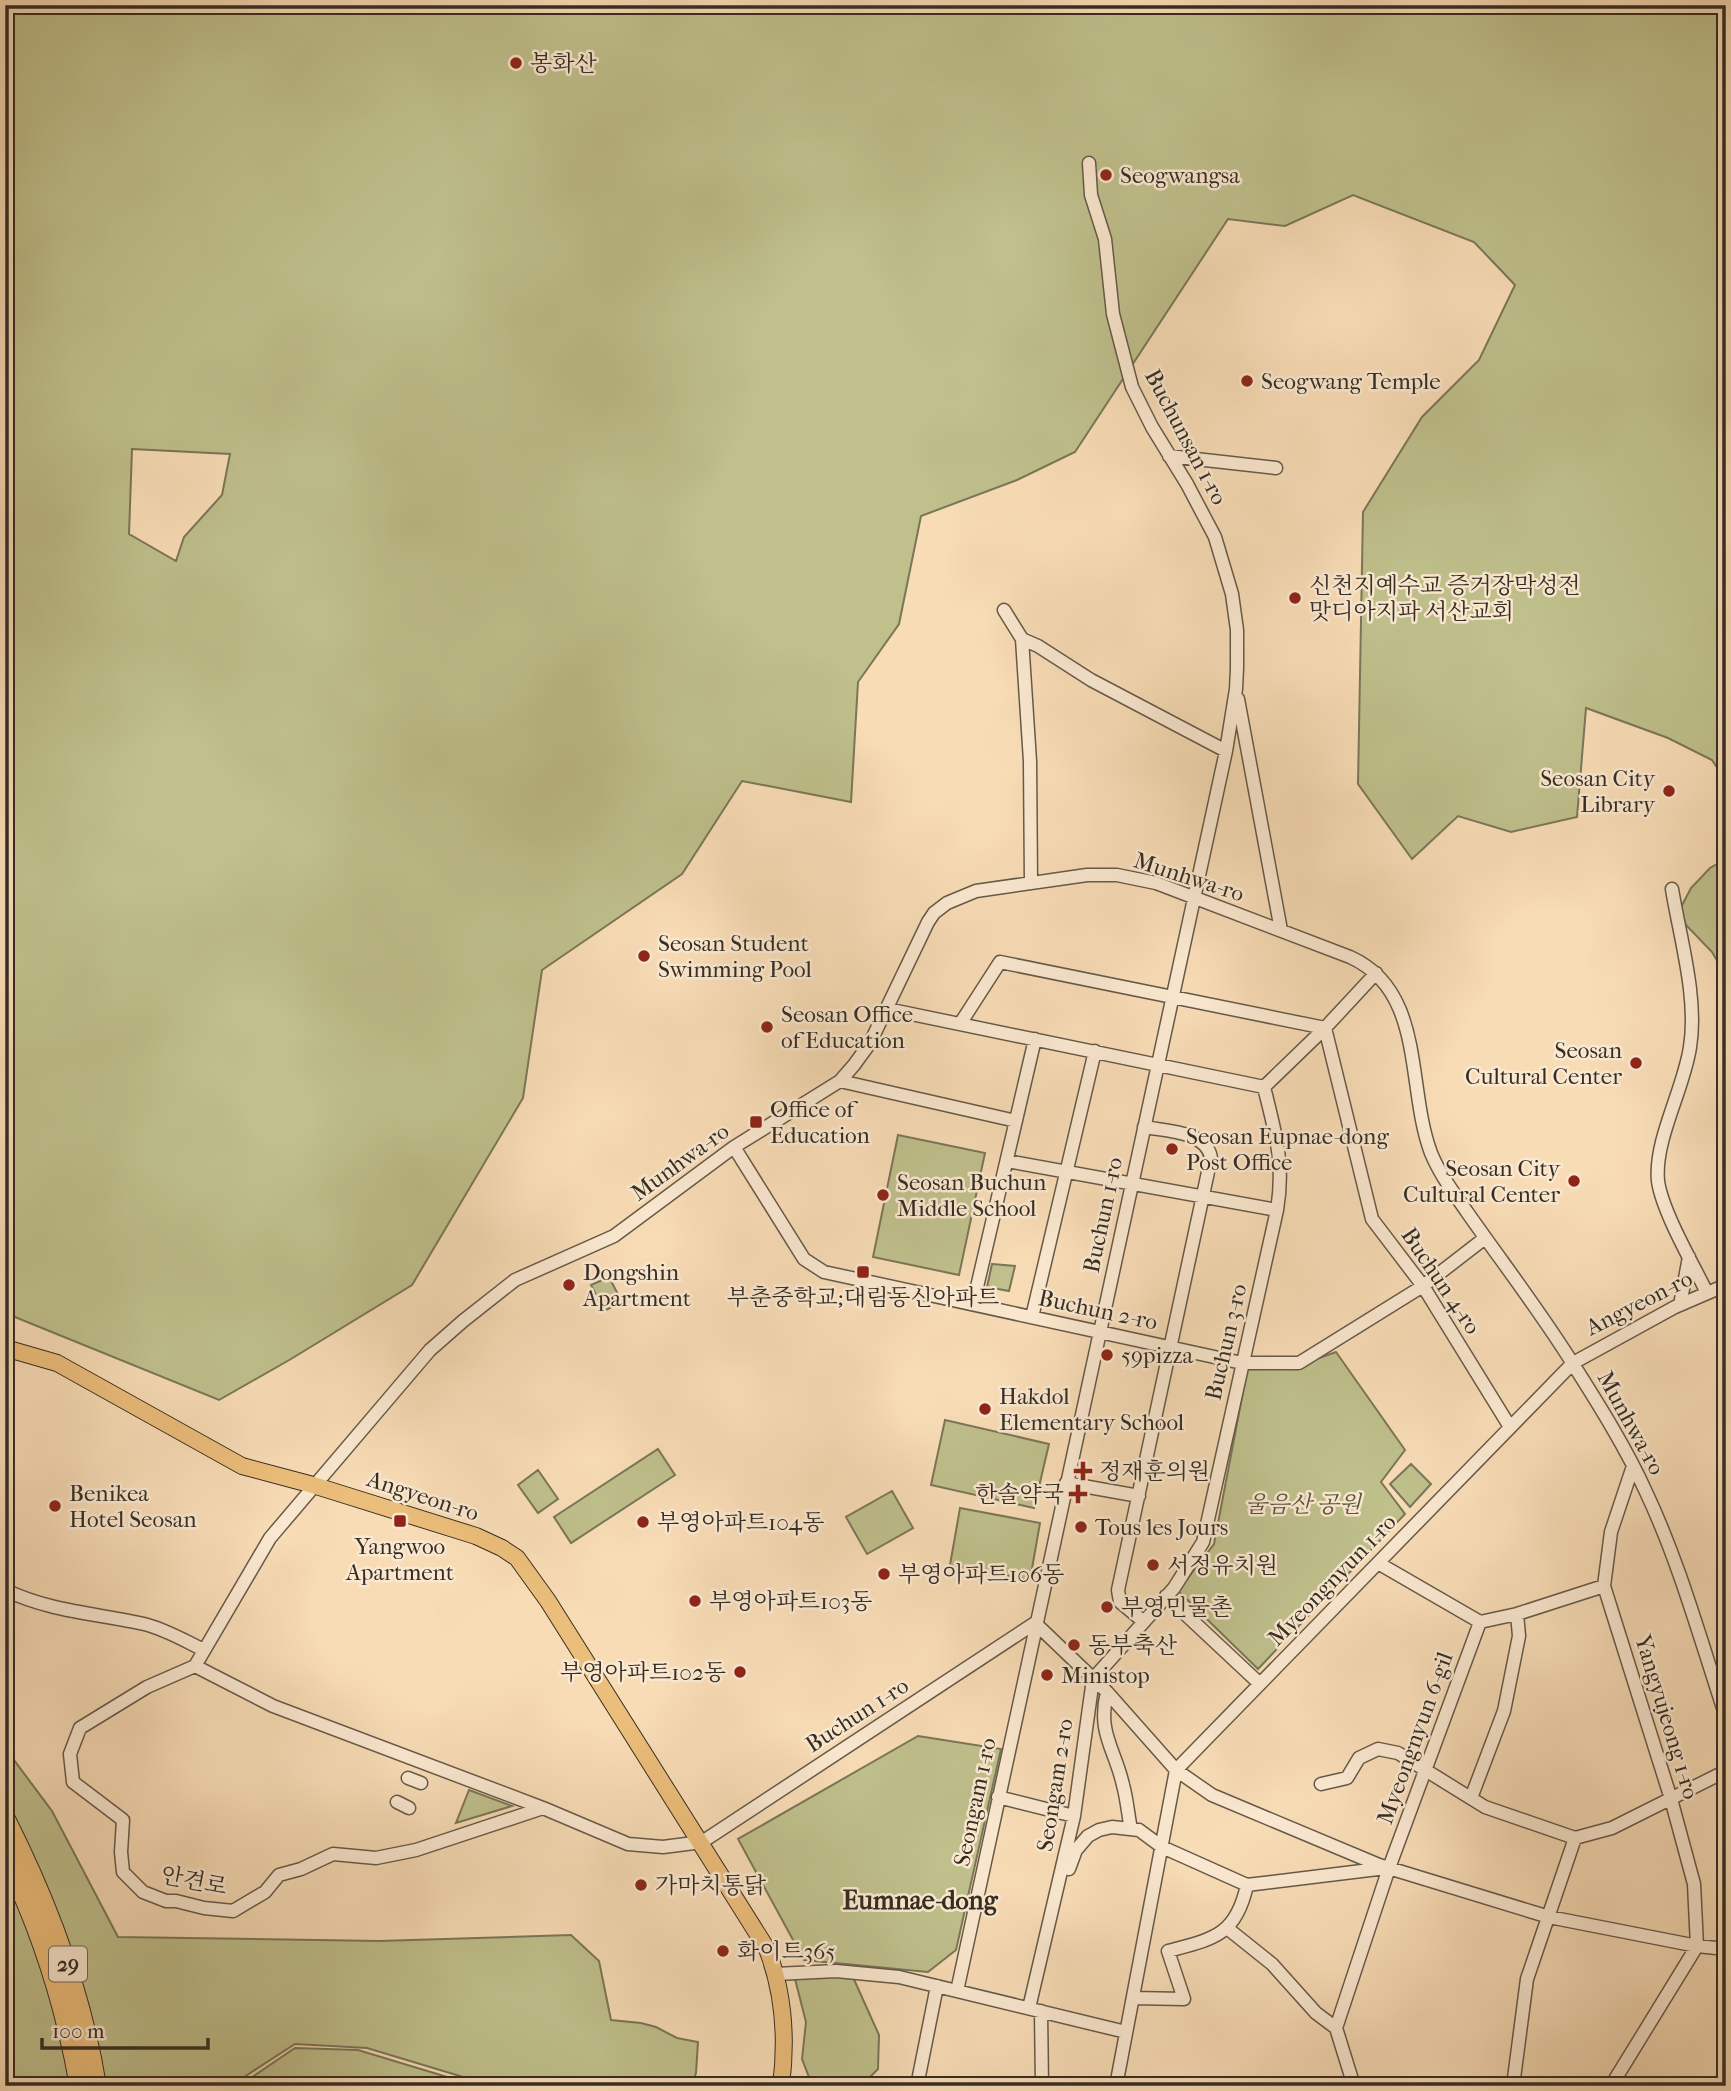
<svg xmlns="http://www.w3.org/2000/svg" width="1731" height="2091" viewBox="0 0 1731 2091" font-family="'IM FELL French Canon','Noto Serif KR',serif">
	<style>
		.green { fill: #bfc08c; stroke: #7a7658; stroke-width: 2; fill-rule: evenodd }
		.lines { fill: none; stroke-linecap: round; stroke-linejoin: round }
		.minor-casing { stroke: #665948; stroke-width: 15 }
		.major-casing { stroke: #352d23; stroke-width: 18 }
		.highway-casing { stroke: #352d23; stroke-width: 20 }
		.minor { stroke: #fae8d0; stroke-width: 12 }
		.major { stroke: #ecbe7b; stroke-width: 16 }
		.highway { stroke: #ecbe7b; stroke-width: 18 }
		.poi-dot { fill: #8f2418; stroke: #fae8d0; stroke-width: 2.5 }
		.labels { text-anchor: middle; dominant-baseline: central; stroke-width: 5; stroke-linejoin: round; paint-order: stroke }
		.shield { fill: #fae8d0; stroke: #706557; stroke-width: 2 }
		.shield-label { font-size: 21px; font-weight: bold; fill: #352d23 }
		.poi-label { font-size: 23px; fill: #352d23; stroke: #fae8d0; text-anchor: start }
		.street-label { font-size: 23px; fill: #352d23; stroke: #fae8d0 }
		.park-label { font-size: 23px; font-style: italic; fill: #58523d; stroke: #fae8d0 }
		.quarter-label { font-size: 26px; font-weight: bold; fill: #352d23; stroke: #fae8d0 }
	</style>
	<rect width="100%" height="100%" fill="#f8dcb6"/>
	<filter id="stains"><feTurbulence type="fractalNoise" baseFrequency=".00286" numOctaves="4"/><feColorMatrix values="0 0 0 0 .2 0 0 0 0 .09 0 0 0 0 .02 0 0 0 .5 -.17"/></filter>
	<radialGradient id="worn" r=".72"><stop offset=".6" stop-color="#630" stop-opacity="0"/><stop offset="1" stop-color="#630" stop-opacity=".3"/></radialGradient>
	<path class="green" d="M5,5H1726V781L1712,760L1668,738L1586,708L1577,817L1511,832L1458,816L1412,859L1358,784L1363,512L1422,417L1479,360L1515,285L1474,242L1353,195L1285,226L1228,219L1075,452L1017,480L921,516L899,624L858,682L851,802L742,781L682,874L542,970L523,1098L412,1285L291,1359L219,1400L5,1313ZM132,449L230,454L222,495L184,537L176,561L129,534Z
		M1726,859V976L1712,952L1686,925L1680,909L1691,888L1710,868Z
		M898,1135L985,1153L959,1275L873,1257Z
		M992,1264L1015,1266L1009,1291L987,1287Z
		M609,1277L622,1302L604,1311L591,1285Z
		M1336,1352L1405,1450L1381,1482L1405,1514L1258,1669L1178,1591L1214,1544L1248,1366L1294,1367Z
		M945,1420L1049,1444L1034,1508L931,1485Z
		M658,1449L675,1475L571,1543L554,1517Z
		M1411,1464L1431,1484L1410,1507L1390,1484Z
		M538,1470L558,1499L538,1513L518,1485Z
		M892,1491L913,1528L867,1554L846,1517Z
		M960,1508L1040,1523L1030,1580L950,1565Z
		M918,1736L1001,1749L956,1950L928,1972L804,1960L738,1839Z
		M5,1748L52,1811L118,1937L379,1941L571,1935L599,1961L611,2020L641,2023L656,2027L677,2038L698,2042L696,2073L691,2086H493L367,2048L295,2044L230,2086H5Z
		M469,1790L512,1806L456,1823Z
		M793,1971L852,1975L879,2035L878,2069L861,2086H822L809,2077L802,2059L806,2022Z
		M295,2048L358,2050L477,2086H239Z"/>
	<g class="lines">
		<defs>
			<path id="minor" d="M1169,456L1276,468
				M1004,610L1022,639L1038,646L1091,680L1226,751
				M1022,639L1030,761L1031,883
				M1238,699L1281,930
				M1672,889C1680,938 1698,998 1690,1047C1684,1089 1654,1140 1658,1181C1662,1211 1693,1264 1707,1293
				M887,1009L1264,1087C1275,1132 1285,1163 1277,1210L1203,1542L1174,1588L1093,1679L1074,1816L1029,2008
				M960,1024L1000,962L1325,1028L1372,1219L1423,1286L1510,1427
				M840,1081L1016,1121
				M1264,1087L1325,1028L1376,973
				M1144,1127C1165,1131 1207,1131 1211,1158L1118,1590L1120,1602L1144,1622
				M734,1147L804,1259L824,1272L1242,1363H1299L1423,1286L1485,1238
				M1007,1161L1277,1210
				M973,1304L1035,1039
				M1680,1305L1689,1257
				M1032,1317L1095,1051
				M1066,1483L1139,1496
				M1378,1563L1480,1622L1517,1614L1604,1586
				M5,1590C52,1612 95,1613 144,1624C165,1629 185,1641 204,1650
				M1166,1596L1260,1684
				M1035,1623L1107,1692L1176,1770L1212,1795L1379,1865L1549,1917L1697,1946L1726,1949
				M195,1666L273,1706L543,1808L628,1844L663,1847L702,1842L1035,1623
				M1107,1692C1097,1733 1115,1749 1123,1785C1127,1799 1128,1815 1131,1829
				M408,1778L421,1783
				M1321,1784L1347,1778L1359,1758L1378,1749L1398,1753L1485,1807L1575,1838L1612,1828L1726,1771
				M998,1797L1074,1816
				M1471,1798L1504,1711L1519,1636L1517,1614
				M397,1802L409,1808
				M543,1808L416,1850L376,1858L333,1854L301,1869L279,1875L265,1892L233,1911L204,1908L176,1901H166L143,1892L123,1872L121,1852L123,1820L73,1782L70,1754L80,1728L147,1687L195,1666L270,1538L430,1350L463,1321L515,1280L614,1236L734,1147L840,1081L854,1065L870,1043L928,922L934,913L947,903L976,891L1087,875H1117L1156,883L1350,957C1426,991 1406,1087 1431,1153C1440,1175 1454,1193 1467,1212C1502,1262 1540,1311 1573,1364C1599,1405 1626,1448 1646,1492C1680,1564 1701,1642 1726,1717
				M1069,1869L1076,1850L1088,1836L1099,1830L1112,1827L1139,1830L1162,1847L1247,1885L1386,1868
				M1227,1928L1272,1964L1316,2013L1336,2028
				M776,1974L836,1971L899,1977L1126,2032
				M957,1991L1226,751L1236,689L1237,668V630L1232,594L1215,537L1187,484L1152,427L1132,387L1113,314L1105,239L1091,195L1089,163
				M1133,1998L1184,1999L1168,1951C1213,1939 1236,1936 1247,1885
				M1041,2011L1042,2086
				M917,2086L937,1986
				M1116,2086L1176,1770L1573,1363L1675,1307L1726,1285
				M1354,2086L1336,2028L1389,1868L1480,1622
				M1513,2086L1527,1979L1575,1838
				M1611,2086L1697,1946L1694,1884L1671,1799L1604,1586L1611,1532L1633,1466"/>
			<path id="major" d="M5,1348L57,1363L242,1466L313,1485L476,1536L502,1548L517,1558L548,1601L767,1949C784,1993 787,2039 781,2086"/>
			<path id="highway" d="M5,1817C48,1902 82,1991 97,2086
				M5,1857C40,1928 65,2007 79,2086"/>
		</defs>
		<use href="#minor" class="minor-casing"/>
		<use href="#major" class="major-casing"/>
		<use href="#highway" class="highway-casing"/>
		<use href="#minor" class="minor"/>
		<use href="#major" class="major"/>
		<use href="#highway" class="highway"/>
	</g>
	<g class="poi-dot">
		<circle cx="516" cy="63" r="7"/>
		<circle cx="1106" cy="175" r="7"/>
		<circle cx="1247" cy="381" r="7"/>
		<circle cx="1295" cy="598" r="7"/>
		<circle cx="1669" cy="791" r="7"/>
		<circle cx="644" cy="956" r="7"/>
		<circle cx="767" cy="1027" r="7"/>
		<circle cx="1636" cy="1063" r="7"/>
		<rect x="749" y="1115" width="14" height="14" rx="3.5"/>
		<circle cx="1172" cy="1149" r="7"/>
		<circle cx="1574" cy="1181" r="7"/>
		<circle cx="883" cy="1195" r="7"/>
		<rect x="856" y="1265" width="14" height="14" rx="3.5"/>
		<circle cx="569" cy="1285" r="7"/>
		<circle cx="1107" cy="1355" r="7"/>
		<circle cx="985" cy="1409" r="7"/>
		<path d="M1079.5 1460.5h7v7h7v7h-7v7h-7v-7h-7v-7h7z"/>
		<path d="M1074.5 1483.5h7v7h7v7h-7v7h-7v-7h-7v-7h7z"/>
		<circle cx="55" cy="1506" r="7"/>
		<rect x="393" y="1514" width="14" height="14" rx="3.5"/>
		<circle cx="643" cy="1522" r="7"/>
		<circle cx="1081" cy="1527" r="7"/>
		<circle cx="1153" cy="1565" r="7"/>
		<circle cx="884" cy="1574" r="7"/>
		<circle cx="695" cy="1601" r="7"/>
		<circle cx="1107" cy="1607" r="7"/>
		<circle cx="1074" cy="1645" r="7"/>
		<circle cx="740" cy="1672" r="7"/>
		<circle cx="1047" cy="1675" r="7"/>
		<circle cx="641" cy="1885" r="7"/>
		<circle cx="723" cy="1951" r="7"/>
	</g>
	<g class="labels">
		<rect class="shield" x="49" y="1946.5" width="38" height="35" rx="5"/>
		<g class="shield-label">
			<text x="68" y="1964">29</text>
		</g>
		<g class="poi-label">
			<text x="530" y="63">봉화산</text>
			<text x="1120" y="175">Seogwangsa</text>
			<text x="1261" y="381">Seogwang Temple</text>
			<text x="1309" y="585">신천지예수교 증거장막성전<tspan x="1309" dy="26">맛디아지파 서산교회</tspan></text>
			<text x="1655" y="778" text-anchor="end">Seosan City<tspan x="1655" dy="26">Library</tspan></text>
			<text x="658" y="943">Seosan Student<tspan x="658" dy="26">Swimming Pool</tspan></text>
			<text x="781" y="1014">Seosan Office<tspan x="781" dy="26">of Education</tspan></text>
			<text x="1622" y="1050" text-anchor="end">Seosan<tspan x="1622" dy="26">Cultural Center</tspan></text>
			<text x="770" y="1109">Office of<tspan x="770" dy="26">Education</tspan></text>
			<text x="1186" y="1136">Seosan Eupnae-dong<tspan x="1186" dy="26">Post Office</tspan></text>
			<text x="1560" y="1168" text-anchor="end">Seosan City<tspan x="1560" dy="26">Cultural Center</tspan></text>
			<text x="897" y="1182">Seosan Buchun<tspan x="897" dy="26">Middle School</tspan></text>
			<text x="583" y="1272">Dongshin<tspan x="583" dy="26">Apartment</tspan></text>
			<text x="863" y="1297" text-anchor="middle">부춘중학교;대림동신아파트</text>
			<text x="1121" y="1355">59pizza</text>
			<text x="999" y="1396">Hakdol<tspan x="999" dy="26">Elementary School</tspan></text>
			<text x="1099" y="1471">정재훈의원</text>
			<text x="69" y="1493">Benikea<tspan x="69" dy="26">Hotel Seosan</tspan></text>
			<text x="1064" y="1494" text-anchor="end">한솔약국</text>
			<text x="657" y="1522">부영아파트104동</text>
			<text x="1095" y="1527">Tous les Jours</text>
			<text x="400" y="1546" text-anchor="middle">Yangwoo<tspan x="400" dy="26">Apartment</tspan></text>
			<text x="1167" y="1565">서정유치원</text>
			<text x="898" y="1574">부영아파트106동</text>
			<text x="709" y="1601">부영아파트103동</text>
			<text x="1121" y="1607">부영민물촌</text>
			<text x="1088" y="1645">동부축산</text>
			<text x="726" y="1672" text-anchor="end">부영아파트102동</text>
			<text x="1061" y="1675">Ministop</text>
			<text x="655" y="1885">가마치통닭</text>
			<text x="737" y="1951">화이트365</text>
		</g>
		<g class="street-label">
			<text transform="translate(1186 437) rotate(62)">Buchunsan 1-ro</text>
			<text transform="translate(1189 877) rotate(18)">Munhwa-ro</text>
			<text transform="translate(680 1162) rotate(-36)">Munhwa-ro</text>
			<text transform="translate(1103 1215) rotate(-78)">Buchun 1-ro</text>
			<text transform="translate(1441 1281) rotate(56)">Buchun 4-ro</text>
			<text transform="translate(1639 1303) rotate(-27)">Angyeon-ro</text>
			<text transform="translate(1098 1310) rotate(12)">Buchun 2-ro</text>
			<text transform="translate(1226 1342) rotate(-77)">Buchun 3-ro</text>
			<text transform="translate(1631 1423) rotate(61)">Munhwa-ro</text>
			<text transform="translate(423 1496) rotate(18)">Angyeon-ro</text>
			<text transform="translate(1332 1580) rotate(-46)">Myeongnyun 1-ro</text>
			<text transform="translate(857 1715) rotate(-33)">Buchun 1-ro</text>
			<text transform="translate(1667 1717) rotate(73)">Yangyujeong 1-ro</text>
			<text transform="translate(1415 1738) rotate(-70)">Myeongnyun 6-gil</text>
			<text transform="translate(1055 1785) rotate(-81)">Seongam 2-ro</text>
			<text transform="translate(975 1802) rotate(-78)">Seongam 1-ro</text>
			<text transform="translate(194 1881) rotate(11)">안견로</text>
		</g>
		<g class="park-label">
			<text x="1303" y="1504">울음산 공원</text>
		</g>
		<g class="quarter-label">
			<text x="920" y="1900">Eumnae-dong</text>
		</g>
	</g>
	<rect width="1731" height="2091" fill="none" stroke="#f8dcb6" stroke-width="28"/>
	<rect x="7" y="7" width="1717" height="2077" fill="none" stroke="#352d23" stroke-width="3.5"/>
	<rect x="14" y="14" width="1703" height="2063" fill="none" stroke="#352d23" stroke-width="2"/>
	<path d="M42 2038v10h166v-10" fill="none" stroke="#352d23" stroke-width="3.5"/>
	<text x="52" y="2038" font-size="21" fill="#352d23" stroke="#fae8d0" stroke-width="5" paint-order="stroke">100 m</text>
	<rect width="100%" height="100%" filter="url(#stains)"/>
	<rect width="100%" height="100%" fill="url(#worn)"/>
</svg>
